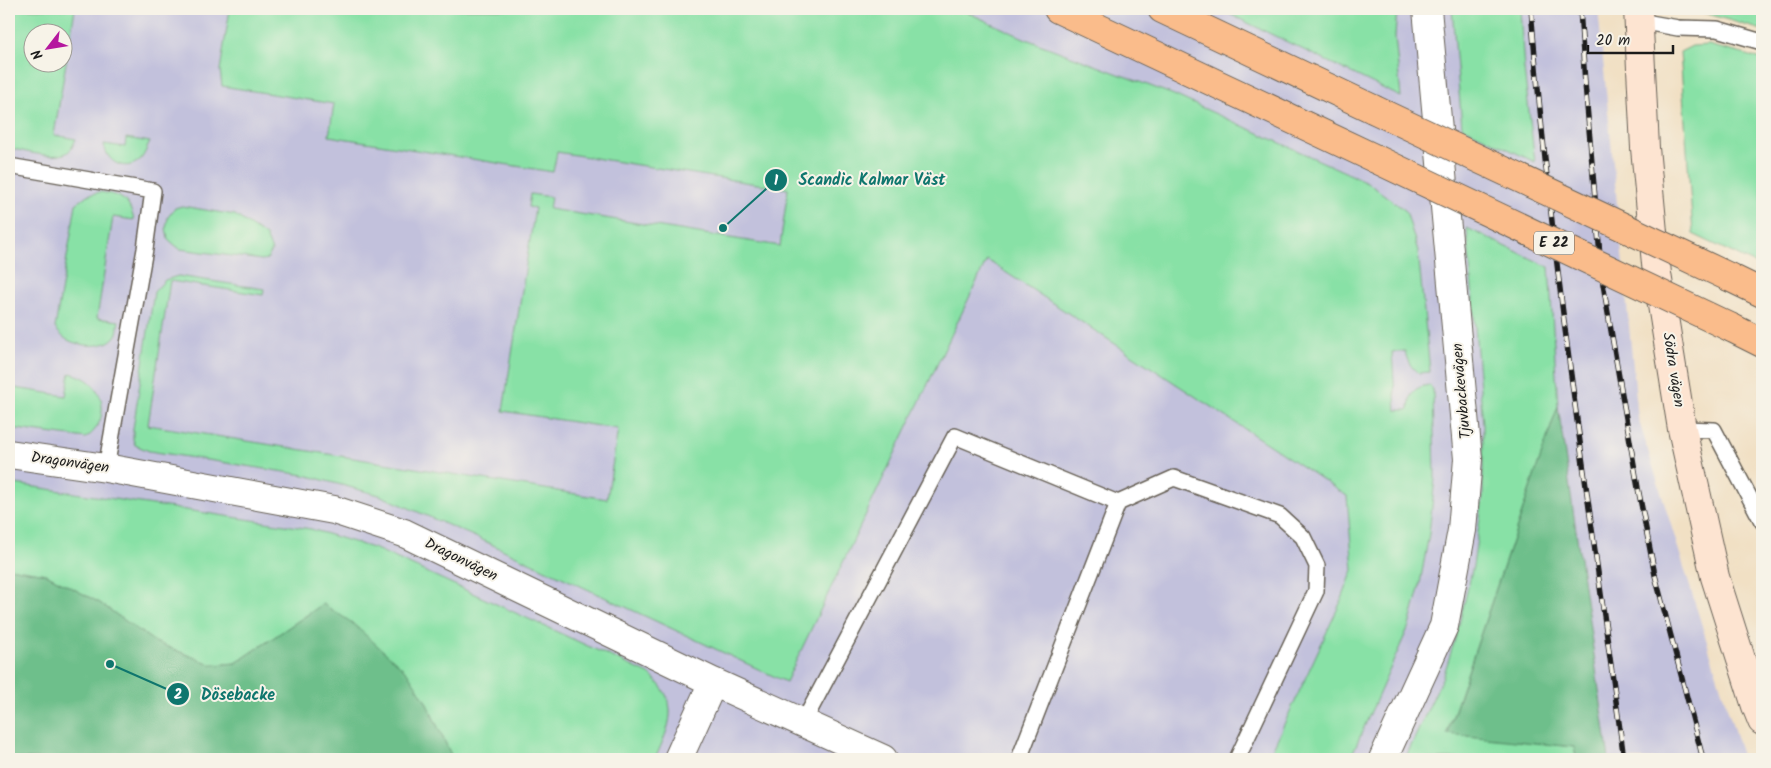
<svg xmlns="http://www.w3.org/2000/svg" width="1771" height="768" viewBox="0 0 1771 768" font-family="Kalam,sans-serif">
	<style>
		.industrial { fill: #c2c1dc; fill-rule: evenodd }
		.green { fill: #88e1a6; stroke: #527e61; fill-rule: evenodd }
		.forest { fill: #6ebf8b; stroke: #456e54 }
		.lines { fill: none; stroke-linecap: round; stroke-linejoin: round }
		.service-casing { stroke: #676157; stroke-width: 18 }
		.minor-casing { stroke: #676157; stroke-width: 30 }
		.secondary-casing { stroke: #676157; stroke-width: 30 }
		.motorway-casing { stroke: #676157; stroke-width: 30 }
		.service { stroke: #fff; stroke-width: 15 }
		.minor { stroke: #fff; stroke-width: 28 }
		.secondary { stroke: #fde4d1; stroke-width: 28 }
		.motorway { stroke: #fabc8b; stroke-width: 28 }
		.rail-casing { stroke: #1c1c1c; stroke-width: 5.5 }
		.rail { stroke: #f7f3e8; stroke-width: 4; stroke-dasharray: 11; stroke-linecap: butt }
		.motorway-bridge-casing { stroke: #676157; stroke-width: 30; stroke-linecap: butt }
		.motorway-bridge { stroke: #fabc8b; stroke-width: 28 }
		.labels { text-anchor: middle; dominant-baseline: central; stroke-width: 4; stroke-linejoin: round; paint-order: stroke }
		.shield { fill: #f7f3e8; stroke: #5e5c59; stroke-width: 1 }
		.shield-label { font-size: 14px; font-weight: bold; fill: #1c1c1c }
		.street-label { font-size: 15px; fill: #1c1c1c; stroke: #f7f3e8 }
		.leader { fill: none; stroke: #0f766e; stroke-width: 2 }
		.callout-dot { fill: #0f766e; stroke: #f7f3e8; stroke-width: 2 }
		.mark-label { font-size: 15px; text-anchor: middle; font-weight: bold; fill: #fff }
		.callout-label { font-size: 16px; text-anchor: middle; font-weight: bold; fill: #0f766e; stroke: #f7f3e8; stroke-width: 4; stroke-linejoin: round; paint-order: stroke }
	</style>
	<rect width="100%" height="100%" fill="#f7f3e8"/>
	<filter id="ink" filterUnits="userSpaceOnUse"><feTurbulence type="fractalNoise" baseFrequency=".02" numOctaves="2"/><feDisplacementMap in="SourceGraphic" scale="10" xChannelSelector="R" yChannelSelector="G"/><feConvolveMatrix kernelMatrix="1 2 1 2 8 2 1 2 1" color-interpolation-filters="sRGB"/></filter>
	<filter id="wash" filterUnits="userSpaceOnUse"><feTurbulence type="fractalNoise" baseFrequency=".0096" numOctaves="4" result="noise"/><feDisplacementMap in="SourceGraphic" scale="20" xChannelSelector="R" yChannelSelector="G"/><feGaussianBlur stdDeviation="1.12" result="paint"/><feColorMatrix in="noise" values="0 0 0 0 0 0 0 0 0 0 0 0 0 0 0 0 0 1.4 0 .05"/><feComposite in="paint" operator="in"/></filter>
	<g filter="url(#wash)">
		<rect width="100%" height="100%" fill="#f1e0c4"/>
		<path class="industrial" d="M9,9H1598L1638,418L1743,759H9ZM32,32H62V62H32Z"/>
		<path class="green" d="M9,9H75L54,135L76,139C73,145 71,152 64,154C52,159 23,151 9,148ZM32,32H62V62H32Z
			M230,9H960L1026,39L1174,95L1367,182L1406,211L1418,251L1430,372L1418,373C1410,366 1407,361 1405,351L1392,352L1396,410H1409C1410,393 1412,388 1429,385L1433,389L1435,478L1429,534L1419,589L1409,626L1350,759H1268L1342,599L1353,570L1347,496L987,260L786,682L480,539L379,495L304,475L149,451L135,445L133,439V429L154,292L165,280L178,276L264,289L263,295L170,281L148,425L607,499L618,429L503,411L535,208L528,207L530,194L551,197L549,209L780,246L788,189L557,152L553,172L329,136L334,104L222,86L220,70Z
			M1219,9H1397L1395,37L1401,97Z
			M1452,9H1520L1524,69L1535,162L1462,127Z
			M1691,9H1762V30Z
			M1709,45L1762,59V267L1693,234L1680,52L1692,46Z
			M126,138L150,142C147,147 145,155 140,160C125,173 106,162 104,144L125,147Z
			M100,192C121,195 129,199 134,220L113,217L97,318L119,321C118,325 118,330 117,333C110,349 83,347 70,341C64,339 59,333 55,328L76,204L87,195Z
			M182,206L235,215L266,236L272,251L267,259L262,260L180,249L176,246L168,239L166,228L168,217L175,208Z
			M1467,228L1549,267L1558,406L1447,733L1574,747L1577,759H1405L1444,674L1457,633L1473,566L1483,497V425Z
			M70,373C79,375 88,379 94,386C108,403 103,427 86,438L9,428V387L66,396Z
			M9,483L311,529L376,549L649,674C682,703 670,725 655,759H453L425,700L323,604L236,663L213,665L155,642L100,603L46,574L9,568Z"/>
		<path class="forest" d="M1558,406L1609,759H1577L1574,747L1447,734Z
			M9,568L46,574L100,603L155,642L213,665L236,663L323,604L351,622L407,672L425,700L453,759H9Z"/>
	</g>
	<g filter="url(#ink)">
		<g class="lines">
			<defs>
				<path id="service" d="M1639,21L1678,28L1717,29L1762,42
					M9,166L153,191L145,249L106,468
					M1682,429L1714,430L1762,521
					M803,723L955,436L1118,503L1174,478L1280,516L1303,537L1317,566L1316,591L1237,759
					M1019,759L1118,503"/>
				<path id="minor" d="M9,454L106,468L334,510L404,533L713,682L883,759
					M678,759L713,682
					M1383,759L1444,626L1462,530L1468,459L1427,9"/>
				<path id="secondary" d="M1638,9L1645,148L1657,274L1682,429L1715,577L1756,706L1762,721"/>
				<path id="motorway" d="M1058,9L1376,159
					M1162,9L1373,109
					M1729,277L1762,293
					M1732,328L1762,343"/>
			</defs>
			<use href="#service" class="service-casing"/>
			<use href="#minor" class="minor-casing"/>
			<use href="#secondary" class="secondary-casing"/>
			<use href="#motorway" class="motorway-casing"/>
			<use href="#service" class="service"/>
			<use href="#minor" class="minor"/>
			<use href="#secondary" class="secondary"/>
			<use href="#motorway" class="motorway"/>
			<defs>
				<path id="rail" d="M1531,9C1551,260 1590,510 1624,759
					M1580,9L1585,83L1602,278L1638,488L1655,575L1703,759"/>
			</defs>
			<use href="#rail" class="rail-casing"/>
			<use href="#rail" class="rail"/>
			<defs>
				<path id="motorway-bridge" d="M1373,109L1729,277
					M1376,159L1732,328"/>
			</defs>
			<use href="#motorway-bridge" class="motorway-bridge-casing"/>
			<use href="#motorway-bridge" class="motorway-bridge"/>
		</g>
	</g>
	<g class="labels">
		<rect class="shield" x="1534" y="231.5" width="40" height="23" rx="4"/>
		<g class="shield-label">
			<text x="1554" y="243">E 22</text>
		</g>
		<g class="street-label">
			<text transform="translate(1673 370) rotate(81)">Södra vägen</text>
			<text transform="translate(1462 391) rotate(-95)">Tjuvbackevägen</text>
			<text transform="translate(70 463) rotate(8)">Dragonvägen</text>
			<text transform="translate(461 560) rotate(26)">Dragonvägen</text>
		</g>
	</g>
	<path class="leader" d="M723 228L776 180M110 664L178 694"/>
	<g class="callout-dot">
		<circle cx="723" cy="228" r="5"/>
		<circle cx="110" cy="664" r="5"/>
		<circle cx="776" cy="180" r="12"/>
		<circle cx="178" cy="694" r="12"/>
	</g>
	<g class="mark-label">
		<text x="776" y="185">1</text>
		<text x="178" y="699">2</text>
	</g>
	<g class="callout-label">
		<text x="872" y="185">Scandic Kalmar Väst</text>
		<text x="238" y="700">Dösebacke</text>
	</g>
	<rect width="1771" height="768" fill="none" stroke="#f7f3e8" stroke-width="30"/>
	<g transform="translate(48 48) rotate(239)"><circle r="24" fill="#f7f3e8" stroke="#9f9d96"/>
	<path d="M0-4L9 19L0 12L-9 19Z" fill="#b5179e"/>
	<text y="-8" font-size="14" font-weight="bold" text-anchor="middle" fill="#1c1c1c">N</text>
	</g>
	<path d="M1588 45v8h85v-8" fill="none" stroke="#1c1c1c" stroke-width="2.5"/>
	<text x="1596" y="45" font-size="15" fill="#1c1c1c" stroke="#f7f3e8" stroke-width="4" paint-order="stroke">20 m</text>
</svg>
